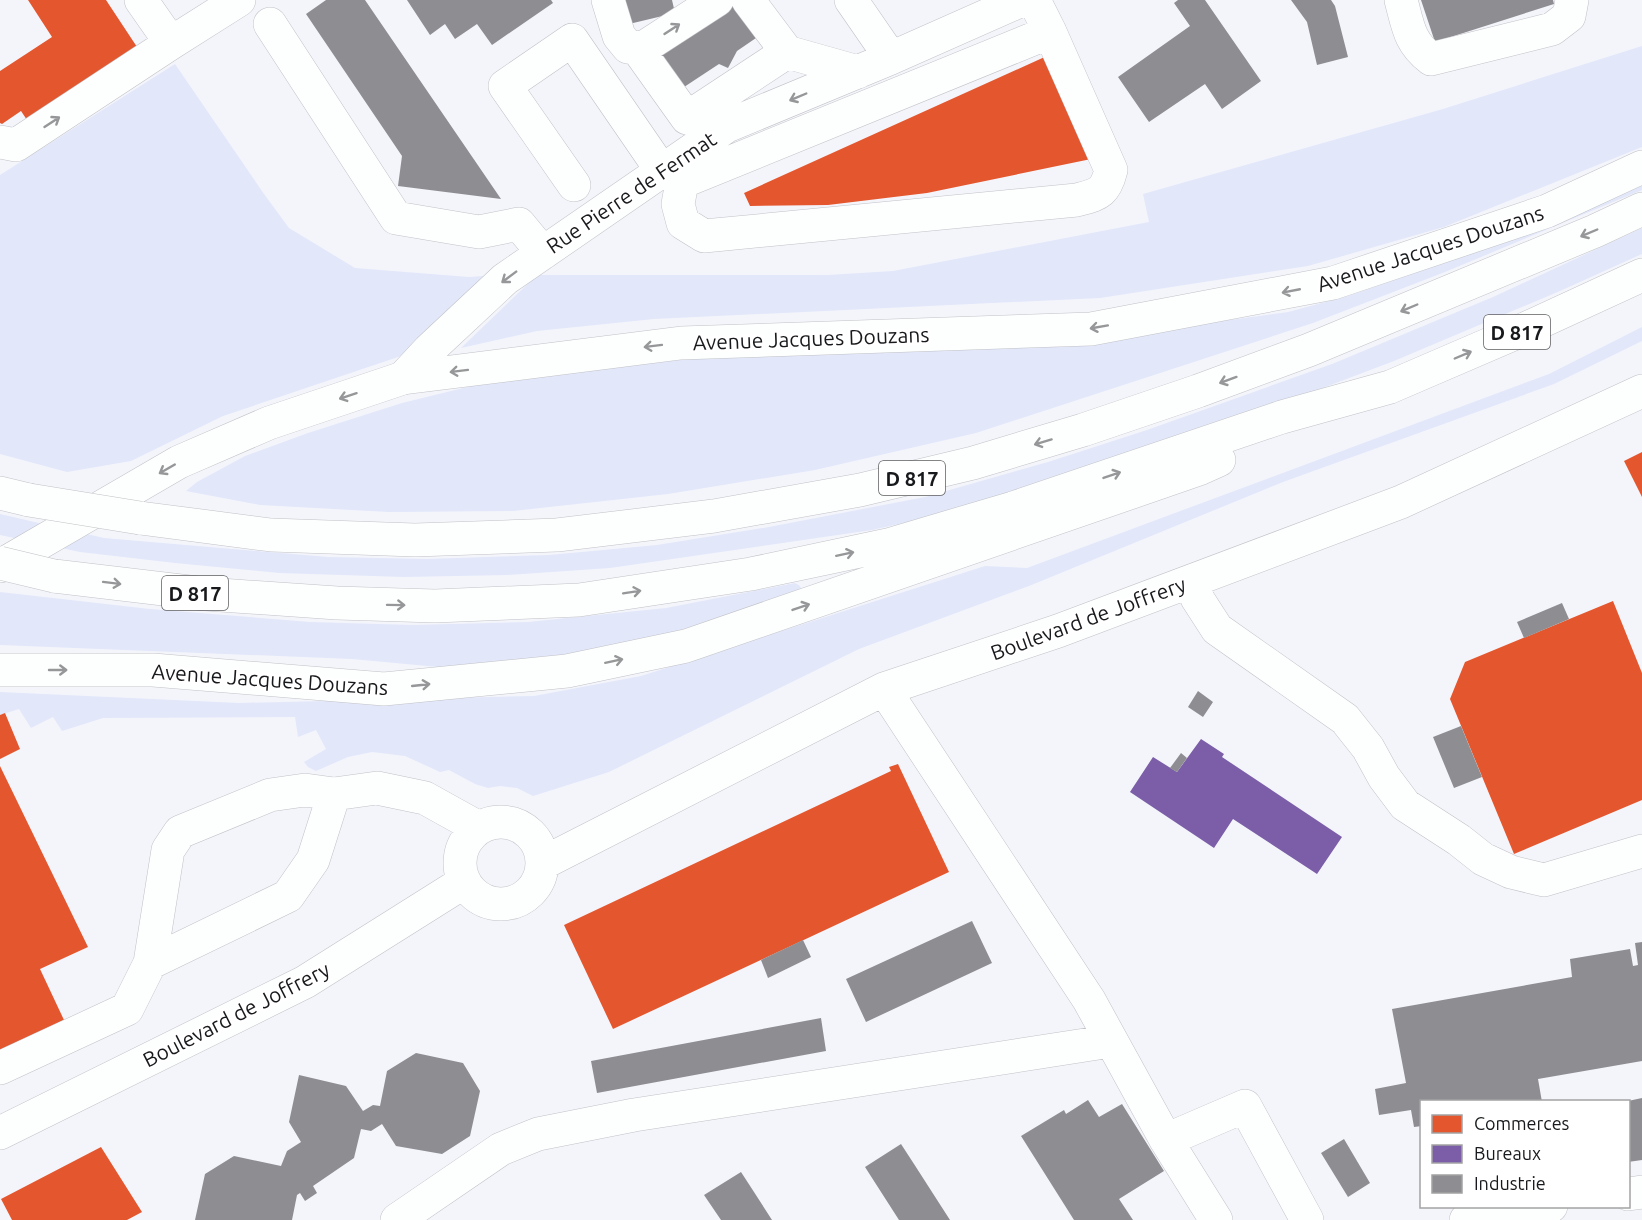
<svg xmlns="http://www.w3.org/2000/svg" width="1642" height="1220" viewBox="0 0 1642 1220" font-family="Ubuntu,sans-serif">
	<style>
		.green { fill: #e2e7fa }
		.shops { fill: #e4572e }
		.offices { fill: #7b5ea7 }
		.industry { fill: #8d8d92 }
		.lines { fill: none; stroke-linecap: round; stroke-linejoin: round }
		.minor-casing { stroke: #c1c2c6; stroke-width: 34 }
		.major-casing { stroke: #c1c2c6; stroke-width: 34 }
		.minor { stroke: #fdfefe; stroke-width: 33 }
		.major { stroke: #fdfefe; stroke-width: 33 }
		.major-bridge-casing { stroke: #c1c2c6; stroke-width: 34; stroke-linecap: butt }
		.major-bridge { stroke: #fdfefe; stroke-width: 33 }
		.oneway { stroke: #969798 }
		.labels { text-anchor: middle; dominant-baseline: central; stroke-width: 6; stroke-linejoin: round; paint-order: stroke }
		.shield { fill: #fff; stroke: #5d5e60; stroke-width: 1.5 }
		.shield-label { font-size: 20px; font-weight: bold; fill: #18191c }
		.street-label { font-size: 21px; fill: #18191c; stroke: #fff }
	</style>
	<rect width="100%" height="100%" fill="#f4f5fb"/>
	<path class="green" d="M1642,46V147L1444,227L1308,266L1100,298L654,319L537,331L461,348L537,275H828L893,271L1149,222L1143,194L1443,109Z
		M175,64L264,194L289,228L355,268L469,277L497,275L407,354L223,416L131,461L67,472L0,454V175Z
		M1642,184V190L1445,272L1313,323L976,433L815,470L668,494L513,511L389,512L260,505L186,491L197,482L245,456L308,433L402,403L500,379L738,354L1104,337L1288,312L1348,296L1481,250Z
		M1642,228V254L1560,291L1394,361L1262,411L966,509L872,530L610,568L508,575L404,577L279,573L175,563L80,552L0,535V514L104,538L328,557L427,559L549,555L657,545L769,527L925,497L1048,462L1147,430L1332,364L1493,297Z
		M1642,327V341L1554,384L1283,482L1029,586L859,649L609,772L533,796L517,788L500,786L488,788L475,784L449,770L440,772L405,756L372,752L348,757L316,771L308,767L304,762L326,749L316,730L298,737L295,717L103,718L62,731L53,717L31,728L19,709L0,715V692L239,703L534,696L641,676L985,566L1027,568L1549,374Z
		M795,583L800,586L801,589L668,636L558,660L449,668L352,659L0,645V592L150,609L310,622L413,625L528,622L666,608Z"/>
	<path class="shops" d="M28,0H106L139,50L29,123L21,111L2,124L0,123V71L52,37Z
		M1049,55L1096,158L927,193L828,205L750,206L744,193Z
		M1642,452V497L1624,461Z
		M1613,601L1642,673V800L1514,854L1450,699L1465,662Z
		M5,713L20,749L0,759V715Z
		M898,764L949,872L613,1029L564,925L891,771L889,767Z
		M0,766L88,947L40,969L64,1020L0,1050Z
		M101,1147L142,1212L127,1220H12L1,1199Z"/>
	<path class="offices" d="M1201,739L1224,754L1222,757L1342,837L1317,874L1233,819L1214,848L1130,792L1153,757L1177,772Z"/>
	<path class="industry" d="M326,0H365L501,199L398,186L402,156L306,14Z
		M407,0H551L553,3L492,45L477,24L455,39L445,24L430,35Z
		M623,0H672L675,13L629,24Z
		M729,0L756,38L737,51L728,68L719,64L678,91L651,51Z
		M1178,0H1205L1261,81L1222,109L1205,84L1149,122L1118,77L1190,26L1174,3Z
		M1291,0H1331L1335,6L1348,57L1317,65L1307,22Z
		M1421,0H1553L1554,4L1435,42Z
		M1562,603L1569,619L1524,638L1517,622Z
		M1198,691L1213,702L1203,717L1188,707Z
		M1461,726L1482,777L1454,788L1433,737Z
		M1181,753L1187,758L1177,772L1170,768Z
		M972,921L992,963L866,1022L846,979Z
		M803,940L811,957L768,978L761,960Z
		M1642,942V1061L1538,1079L1542,1102H1422V1126L1414,1127L1411,1110L1379,1115L1375,1089L1406,1083L1392,1009L1572,977L1570,959L1630,949L1633,966L1638,965L1635,943Z
		M821,1018L826,1051L597,1093L591,1061Z
		M416,1053L463,1063L480,1091L470,1136L442,1154L396,1146L382,1124L371,1131L361,1129L354,1158L313,1186L317,1193L305,1201L300,1193L297,1195L292,1220H195L205,1174L234,1156L281,1166L287,1151L301,1142L289,1122L299,1075L346,1086L363,1111L373,1105L380,1106L387,1071Z
		M1642,1098V1160L1628,1162V1101Z
		M1088,1100L1099,1117L1122,1104L1164,1171L1119,1199L1133,1220H1074L1021,1136L1064,1110L1066,1114Z
		M1344,1139L1370,1183L1348,1197L1321,1153Z
		M901,1144L914,1164L950,1220H899L865,1167Z
		M741,1172L754,1192L772,1220H721L704,1195Z"/>
	<g class="lines">
		<defs>
			<path id="minor" d="M141,0L171,43
				M608,0L619,36L628,47L637,48L646,46L717,0
				M748,0L787,52L858,72
				M851,0L891,58L1022,0
				M1034,0L1050,32L1111,170C1105,194 1098,194 1077,200L704,236L683,223L678,204L682,182L1050,32
				M1401,0C1408,26 1409,42 1431,59L1552,29L1569,16L1572,0
				M270,24L396,218L479,232L519,224L543,253
				M637,48L687,118L787,52
				M0,142L16,145L171,43L239,0
				M574,185L505,86L572,40L662,171
				M403,378L429,350L505,279L727,126L891,58
				M1191,581L1197,598L1217,629L1345,719L1368,748L1384,777L1405,805L1459,840L1483,859L1511,872L1544,880L1642,851
				M884,689L1089,1000L1166,1140L1216,1220
				M460 863a41 41 0 1 1 82 0a41 41 0 1 1-82 0Z
				M543,863L884,689L1058,631L1401,502L1642,391
				M150,963L168,850L180,832L270,795L305,790L334,794
				M0,1068L127,1009L150,963L288,896L313,860L334,794L377,788L425,798L479,828
				M0,1133L305,982L464,882
				M1166,1140L1245,1106L1307,1220
				M1628,1194L1642,1192
				M397,1220L501,1149L538,1134L634,1115L1111,1041
				M1466,1220L1551,1206"/>
			<path id="major" d="M0,493L29,500
				M140,518L271,535L415,540L557,535L714,516L860,490L973,463L1083,430L1198,391L1309,350L1595,231L1642,209
				M0,566L179,462L269,423L403,378L681,343L1091,329L1333,283L1547,211L1642,167
				M54,576L206,594L337,603L435,606L579,600L751,574L888,545L1013,508L1282,417L1390,387L1527,328L1642,275
				M0,670H153L384,689L567,671L686,646L1199,469L1219,460"/>
		</defs>
		<use href="#minor" class="minor-casing"/>
		<use href="#major" class="major-casing"/>
		<use href="#minor" class="minor"/>
		<use href="#major" class="major"/>
		<defs>
			<path id="major-bridge" d="M29,500L140,518
				M0,563L54,576"/>
		</defs>
		<use href="#major-bridge" class="major-bridge-casing"/>
		<use href="#major-bridge" class="major-bridge"/>
	</g>
	<defs><path id="oneway-shaft" d="M-6 0H5M1.5-3L5.5 0L1.5 3" fill="none" stroke-width="1.6" stroke-linecap="round" stroke-linejoin="round" transform="scale(1.5)"/></defs>
	<g class="oneway">
		<use href="#oneway-shaft" transform="translate(672 29) rotate(-33)"/>
		<use href="#oneway-shaft" transform="translate(798 97) rotate(157)"/>
		<use href="#oneway-shaft" transform="translate(52 122) rotate(-33)"/>
		<use href="#oneway-shaft" transform="translate(1589 233) rotate(157)"/>
		<use href="#oneway-shaft" transform="translate(509 277) rotate(143)"/>
		<use href="#oneway-shaft" transform="translate(1291 291) rotate(169)"/>
		<use href="#oneway-shaft" transform="translate(1409 308) rotate(157)"/>
		<use href="#oneway-shaft" transform="translate(1099 327) rotate(170)"/>
		<use href="#oneway-shaft" transform="translate(653 346) rotate(173)"/>
		<use href="#oneway-shaft" transform="translate(1463 355) rotate(-23)"/>
		<use href="#oneway-shaft" transform="translate(459 371) rotate(173)"/>
		<use href="#oneway-shaft" transform="translate(1228 380) rotate(160)"/>
		<use href="#oneway-shaft" transform="translate(348 396) rotate(162)"/>
		<use href="#oneway-shaft" transform="translate(1043 442) rotate(163)"/>
		<use href="#oneway-shaft" transform="translate(167 469) rotate(150)"/>
		<use href="#oneway-shaft" transform="translate(1112 475) rotate(-19)"/>
		<use href="#oneway-shaft" transform="translate(845 554) rotate(-12)"/>
		<use href="#oneway-shaft" transform="translate(112 583) rotate(7)"/>
		<use href="#oneway-shaft" transform="translate(632 592) rotate(-9)"/>
		<use href="#oneway-shaft" transform="translate(396 605) rotate(1)"/>
		<use href="#oneway-shaft" transform="translate(801 607) rotate(-19)"/>
		<use href="#oneway-shaft" transform="translate(614 661) rotate(-12)"/>
		<use href="#oneway-shaft" transform="translate(58 670)"/>
		<use href="#oneway-shaft" transform="translate(421 685) rotate(-6)"/>
	</g>
	<g class="labels">
		<g class="shield">
			<rect x="1484" y="315" width="66" height="34" rx="4.5"/>
			<rect x="879" y="461" width="66" height="34" rx="4.5"/>
			<rect x="162" y="576" width="66" height="34" rx="4.5"/>
		</g>
		<g class="shield-label">
			<text x="1517" y="332">D 817</text>
			<text x="912" y="478">D 817</text>
			<text x="195" y="593">D 817</text>
		</g>
		<g class="street-label">
			<text transform="translate(631 192) rotate(-34)">Rue Pierre de Fermat</text>
			<text transform="translate(1430 248) rotate(-18)">Avenue Jacques Douzans</text>
			<text transform="translate(811 338) rotate(-2)">Avenue Jacques Douzans</text>
			<text transform="translate(1088 618) rotate(-20)">Boulevard de Joffrery</text>
			<text transform="translate(270 679) rotate(4)">Avenue Jacques Douzans</text>
			<text transform="translate(236 1014) rotate(-27)">Boulevard de Joffrery</text>
		</g>
	</g>
	<rect x="1420" y="1100" width="210" height="108" fill="#ffffff" stroke="#a3a3a4" stroke-width="1.5"/>
	<rect x="1432" y="1115" width="30" height="18" fill="#e4572e" stroke="#a3a3a4" stroke-width="1.5"/>
	<text x="1474" y="1130" font-size="18" fill="#18191c">Commerces</text>
	<rect x="1432" y="1145" width="30" height="18" fill="#7b5ea7" stroke="#a3a3a4" stroke-width="1.5"/>
	<text x="1474" y="1160" font-size="18" fill="#18191c">Bureaux</text>
	<rect x="1432" y="1175" width="30" height="18" fill="#8d8d92" stroke="#a3a3a4" stroke-width="1.5"/>
	<text x="1474" y="1190" font-size="18" fill="#18191c">Industrie</text>
</svg>
